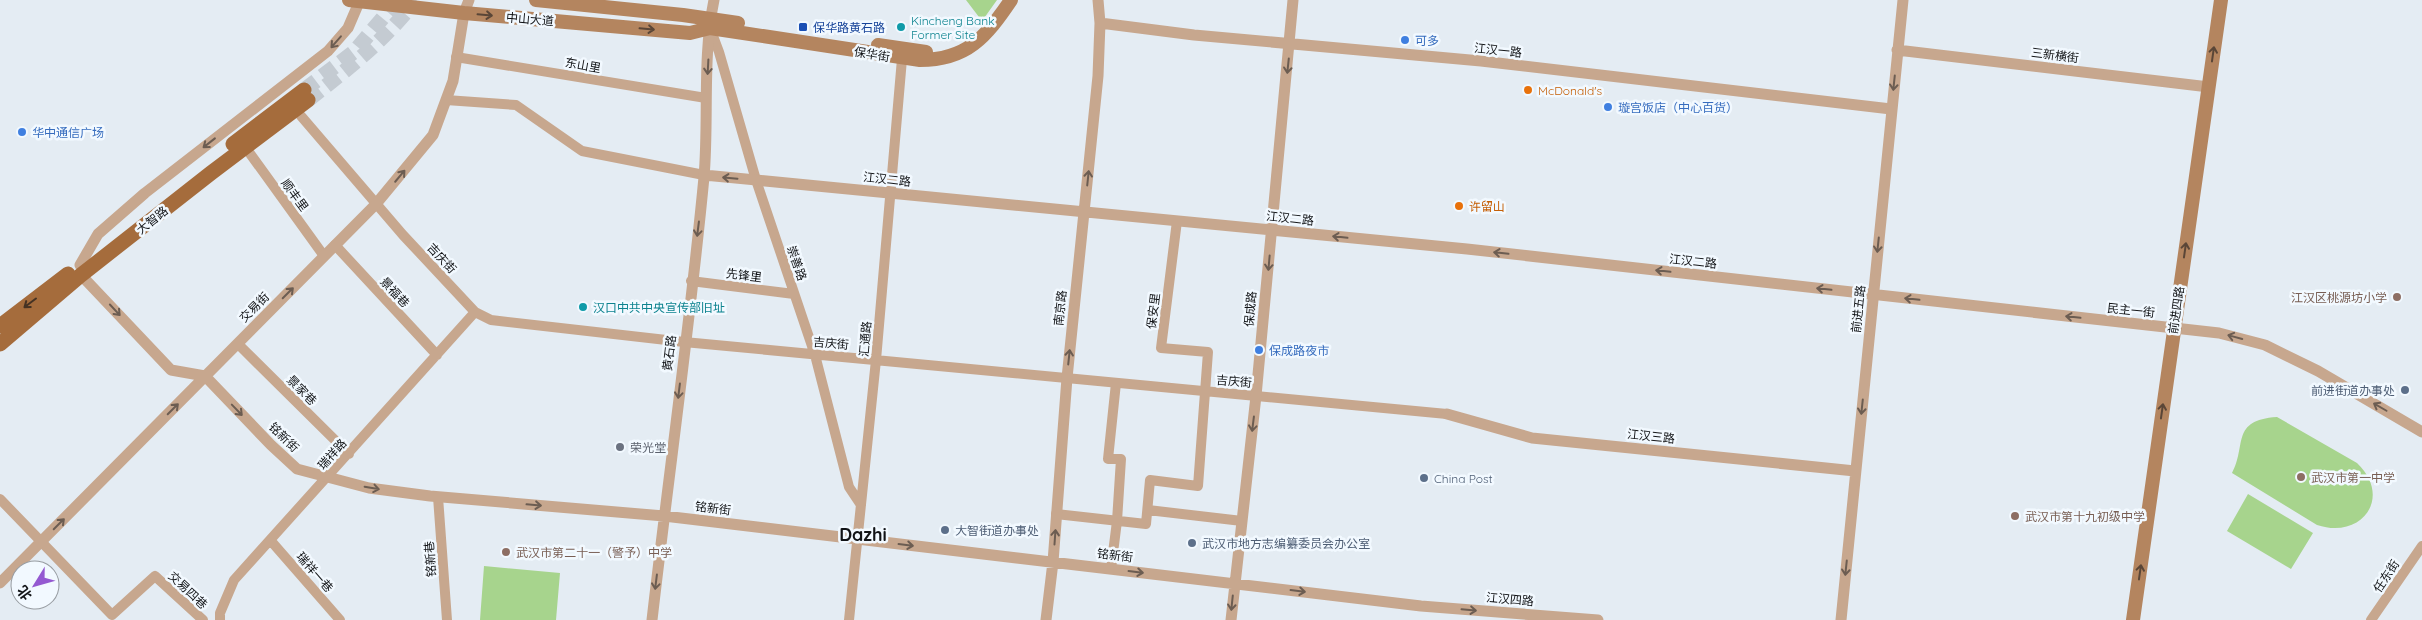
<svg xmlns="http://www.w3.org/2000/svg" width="2422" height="620" viewBox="0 0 2422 620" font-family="Quicksand,'Noto Sans SC',sans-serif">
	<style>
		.green { fill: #a7d48d }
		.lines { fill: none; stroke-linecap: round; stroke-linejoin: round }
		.primary-tunnel { stroke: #c4cbd2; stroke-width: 15; stroke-dasharray: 15 8; stroke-linecap: butt }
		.minor { stroke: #c7a78e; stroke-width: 10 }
		.tertiary { stroke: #c7a78e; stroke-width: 11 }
		.secondary { stroke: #b4855f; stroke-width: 14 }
		.primary { stroke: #a56c3c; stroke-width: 15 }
		.oneway { stroke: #5a4637 }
		.oneway2 { stroke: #6c5d52 }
		.oneway3 { stroke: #453223 }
		.transit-dot { fill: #1a4fb4; stroke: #f2f9ff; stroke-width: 2 }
		.culture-dot { fill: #0f9aa8; stroke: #f2f9ff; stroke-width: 2 }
		.shop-dot { fill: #3f7fe0; stroke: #f2f9ff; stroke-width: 2 }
		.food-dot { fill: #e8710a; stroke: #f2f9ff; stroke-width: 2 }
		.education-dot { fill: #8d6e63; stroke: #f2f9ff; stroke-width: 2 }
		.service-dot { fill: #5c6f8a; stroke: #f2f9ff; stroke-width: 2 }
		.worship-dot { fill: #6b7280; stroke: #f2f9ff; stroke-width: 2 }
		.labels { text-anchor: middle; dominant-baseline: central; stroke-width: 5; stroke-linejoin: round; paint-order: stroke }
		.street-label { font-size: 12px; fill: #111316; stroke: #f2f9ff }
		.culture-label { font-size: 12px; fill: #0d838f; stroke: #f2f9ff; text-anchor: start }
		.transit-label { font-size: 12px; fill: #164399; stroke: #f2f9ff; text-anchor: start }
		.shop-label { font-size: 12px; fill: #366cbe; stroke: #f2f9ff; text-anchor: start }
		.food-label { font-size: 12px; fill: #c56008; stroke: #f2f9ff; text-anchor: start }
		.education-label { font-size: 12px; fill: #785e54; stroke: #f2f9ff; text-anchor: start }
		.service-label { font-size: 12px; fill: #4e5e75; stroke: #f2f9ff; text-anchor: start }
		.worship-label { font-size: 12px; fill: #5b616d; stroke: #f2f9ff; text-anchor: start }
		.district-label { font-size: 18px; font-weight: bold; fill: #111316; stroke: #f2f9ff }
	</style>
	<rect width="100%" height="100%" fill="#e4ecf3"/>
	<path class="green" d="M966,0H997L982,21Z
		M2277,417L2357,463C2393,497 2362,540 2317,525L2232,473C2247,446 2230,420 2277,417Z
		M2248,494L2313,533L2291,569L2227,531Z
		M484,566L560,573L556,620H480Z"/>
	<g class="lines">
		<path class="primary-tunnel" d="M304,90L354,52L398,0
			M308,100C350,67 383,42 416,0"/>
		<path class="minor" d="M710,28L719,52L756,180L815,355L849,487L861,505
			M456,57L706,98
			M446,100L516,105L582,151L704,175
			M301,116L403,235L475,312L491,320L684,342L1447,414
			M246,148L324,256
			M335,245L437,355
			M691,281L794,294
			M238,344L349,454
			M438,497L447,620
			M0,499L112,615L155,576L203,620
			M1148,510L1242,521
			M1056,514L1146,524L1150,480L1198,486L1208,352L1161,348L1177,221
			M271,541L340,620
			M1111,569L1117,521L1121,459H1108L1116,383
			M220,620V613L234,580L475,312
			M849,620L876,360L902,59
			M2371,620L2422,546"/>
		<path class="tertiary" d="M1100,23L1194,35L1481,61L1891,109
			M1897,50L2209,87
			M704,175L1467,249L2219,333L2265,345L2318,371L2422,432
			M80,265L98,234L145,193L328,51L348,28L360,0
			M81,275L171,370L205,376L271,445L297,469L369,488L430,496L664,516L1421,606L1598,620
			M1447,414L1532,438L1855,471
			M0,583L376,204L433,135L453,81L464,13L469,0
			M652,620C669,472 690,325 704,177C709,119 702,58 714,0
			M1046,620L1053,562L1067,378L1098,76L1100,23L1098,0
			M1231,620L1256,396L1293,0
			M1841,620L1903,0"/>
		<path class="secondary" d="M349,0L464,13L690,33L710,28L920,60C967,60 986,37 1011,0
			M536,0L683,15L738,23
			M878,45L926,52
			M2133,620L2221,0"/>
		<path class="primary" d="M233,144L304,90
			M0,326L68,274
			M0,344L81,275L211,173L308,100"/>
	</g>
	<defs><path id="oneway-shaft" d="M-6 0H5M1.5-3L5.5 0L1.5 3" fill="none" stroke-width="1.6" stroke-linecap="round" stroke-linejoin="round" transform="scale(1.25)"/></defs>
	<g class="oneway">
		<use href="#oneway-shaft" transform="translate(485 15) rotate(5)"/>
		<use href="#oneway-shaft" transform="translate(647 29) rotate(5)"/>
		<use href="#oneway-shaft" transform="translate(2213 54) rotate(-82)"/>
		<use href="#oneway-shaft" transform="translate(2185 250) rotate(-82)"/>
		<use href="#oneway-shaft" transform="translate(2162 411) rotate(-82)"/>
		<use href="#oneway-shaft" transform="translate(2140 572) rotate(-82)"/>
	</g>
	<g class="oneway2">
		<use href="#oneway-shaft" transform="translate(336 42) rotate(131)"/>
		<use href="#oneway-shaft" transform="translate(1288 66) rotate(96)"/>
		<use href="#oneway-shaft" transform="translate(708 67) rotate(93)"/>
		<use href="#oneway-shaft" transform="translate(1894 83) rotate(96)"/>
		<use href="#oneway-shaft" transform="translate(209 143) rotate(142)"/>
		<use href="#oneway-shaft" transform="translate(400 176) rotate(-50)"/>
		<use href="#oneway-shaft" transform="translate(730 178) rotate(-175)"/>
		<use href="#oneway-shaft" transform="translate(1088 178) rotate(-84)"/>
		<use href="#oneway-shaft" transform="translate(698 229) rotate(97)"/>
		<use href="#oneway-shaft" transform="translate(1340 237) rotate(-174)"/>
		<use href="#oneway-shaft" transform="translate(1878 245) rotate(96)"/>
		<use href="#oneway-shaft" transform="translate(1501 253) rotate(-174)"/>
		<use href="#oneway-shaft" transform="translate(1269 263) rotate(95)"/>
		<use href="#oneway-shaft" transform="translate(1663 271) rotate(-174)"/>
		<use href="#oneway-shaft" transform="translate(1824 289) rotate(-174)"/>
		<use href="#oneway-shaft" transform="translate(288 293) rotate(-45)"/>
		<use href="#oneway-shaft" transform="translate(1912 299) rotate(-174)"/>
		<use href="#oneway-shaft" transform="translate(115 310) rotate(47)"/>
		<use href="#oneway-shaft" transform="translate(2073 317) rotate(-174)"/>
		<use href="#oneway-shaft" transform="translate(2235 337) rotate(-165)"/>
		<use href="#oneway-shaft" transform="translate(1069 357) rotate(-84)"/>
		<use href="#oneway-shaft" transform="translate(679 391) rotate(97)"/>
		<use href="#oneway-shaft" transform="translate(1862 407) rotate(96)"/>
		<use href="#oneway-shaft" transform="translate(2380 407) rotate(-150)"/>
		<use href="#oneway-shaft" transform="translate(173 409) rotate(-45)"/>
		<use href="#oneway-shaft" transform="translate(237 410) rotate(46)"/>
		<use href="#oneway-shaft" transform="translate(1253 424) rotate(97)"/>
		<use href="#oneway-shaft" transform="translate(372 488) rotate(10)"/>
		<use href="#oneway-shaft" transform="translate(534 505) rotate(5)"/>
		<use href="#oneway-shaft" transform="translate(59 524) rotate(-45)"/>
		<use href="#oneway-shaft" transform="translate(1055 537) rotate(-86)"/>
		<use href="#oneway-shaft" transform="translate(906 545) rotate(7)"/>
		<use href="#oneway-shaft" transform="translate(1846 568) rotate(96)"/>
		<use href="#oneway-shaft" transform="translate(1136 572) rotate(7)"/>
		<use href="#oneway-shaft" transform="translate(656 582) rotate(97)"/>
		<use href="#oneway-shaft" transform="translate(1298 591) rotate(7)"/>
		<use href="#oneway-shaft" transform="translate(1232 603) rotate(96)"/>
		<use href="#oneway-shaft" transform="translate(1469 610) rotate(5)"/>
	</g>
	<use class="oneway3" href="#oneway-shaft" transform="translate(30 303) rotate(143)"/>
	<rect class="transit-dot" x="798" y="22" width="10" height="10" rx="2.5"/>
	<g class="culture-dot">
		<circle cx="901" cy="27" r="5"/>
		<circle cx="583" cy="307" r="5"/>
	</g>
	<g class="shop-dot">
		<circle cx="1405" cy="40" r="5"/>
		<circle cx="1608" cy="107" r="5"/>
		<circle cx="22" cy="132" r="5"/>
		<circle cx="1259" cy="350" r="5"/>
	</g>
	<g class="food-dot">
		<circle cx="1528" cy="90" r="5"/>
		<circle cx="1459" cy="206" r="5"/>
	</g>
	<g class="education-dot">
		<circle cx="2397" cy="297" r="5"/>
		<circle cx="2301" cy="477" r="5"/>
		<circle cx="2015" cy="516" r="5"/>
		<circle cx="506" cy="552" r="5"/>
	</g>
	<g class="service-dot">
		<circle cx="2405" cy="390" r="5"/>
		<circle cx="1424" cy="478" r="5"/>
		<circle cx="945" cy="530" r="5"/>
		<circle cx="1192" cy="543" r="5"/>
	</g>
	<circle class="worship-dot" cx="620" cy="447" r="5"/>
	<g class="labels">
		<g class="street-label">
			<text transform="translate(530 19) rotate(5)">中山大道</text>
			<text transform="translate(1498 50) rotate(6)">江汉一路</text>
			<text transform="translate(872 54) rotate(9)">保华街</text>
			<text transform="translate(2055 55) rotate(7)">三新横街</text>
			<text transform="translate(583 65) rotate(10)">东山里</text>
			<text transform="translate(887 179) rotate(6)">江汉二路</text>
			<text transform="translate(295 195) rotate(54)">顺丰里</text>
			<text transform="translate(1290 218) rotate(6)">江汉二路</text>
			<text transform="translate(152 220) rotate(-39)">大智路</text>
			<text transform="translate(442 258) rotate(47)">吉庆街</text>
			<text transform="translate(1693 261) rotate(6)">江汉二路</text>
			<text transform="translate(797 263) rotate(71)">崇善路</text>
			<text transform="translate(744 275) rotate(7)">先锋里</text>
			<text transform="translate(395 292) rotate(47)">景福巷</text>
			<text transform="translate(254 307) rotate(-45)">交易街</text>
			<text transform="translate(1060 308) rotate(-84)">南京路</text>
			<text transform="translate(1250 309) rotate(-85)">保成路</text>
			<text transform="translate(1858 309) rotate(-84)">前进五路</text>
			<text transform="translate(2131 310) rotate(6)">民主一街</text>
			<text transform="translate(2176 310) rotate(-82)">前进四路</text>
			<text transform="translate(1153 311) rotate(-83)">保安里</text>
			<text transform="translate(865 339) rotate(-85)">汇通路</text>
			<text transform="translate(831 343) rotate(5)">吉庆街</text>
			<text transform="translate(669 353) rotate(-83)">黄石路</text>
			<text transform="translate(1234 381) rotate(5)">吉庆街</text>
			<text transform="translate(302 390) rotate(45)">景家巷</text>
			<text transform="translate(1651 436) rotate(6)">江汉三路</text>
			<text transform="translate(284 437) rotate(44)">铭新街</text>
			<text transform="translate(332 454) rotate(-48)">瑞祥路</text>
			<text transform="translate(713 508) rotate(7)">铭新街</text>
			<text transform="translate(1115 555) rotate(7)">铭新街</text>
			<text transform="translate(430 559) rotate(-94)">铭新巷</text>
			<text transform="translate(315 572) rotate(49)">瑞祥一巷</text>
			<text transform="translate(2386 576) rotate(-56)">任东街</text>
			<text transform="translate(188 590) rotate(43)">交易四巷</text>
			<text transform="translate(1510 599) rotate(5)">江汉四路</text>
		</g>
		<g class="culture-label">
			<text x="911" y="20">Kincheng Bank<tspan x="911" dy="14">Former Site</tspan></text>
			<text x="593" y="307">汉口中共中央宣传部旧址</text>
		</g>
		<g class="transit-label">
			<text x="813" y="27">保华路黄石路</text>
		</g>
		<g class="shop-label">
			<text x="1415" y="40">可多</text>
			<text x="1618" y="107">璇宫饭店（中心百货）</text>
			<text x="32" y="132">华中通信广场</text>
			<text x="1269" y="350">保成路夜市</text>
		</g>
		<g class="food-label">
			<text x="1538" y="90">McDonald's</text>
			<text x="1469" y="206">许留山</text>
		</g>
		<g class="education-label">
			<text x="2387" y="297" text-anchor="end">江汉区桃源坊小学</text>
			<text x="2311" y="477">武汉市第一中学</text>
			<text x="2025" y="516">武汉市第十九初级中学</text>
			<text x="516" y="552">武汉市第二十一（警予）中学</text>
		</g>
		<g class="service-label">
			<text x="2395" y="390" text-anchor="end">前进街道办事处</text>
			<text x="1434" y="478">China Post</text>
			<text x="955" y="530">大智街道办事处</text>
			<text x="1202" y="543">武汉市地方志编纂委员会办公室</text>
		</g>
		<g class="worship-label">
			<text x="630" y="447">荣光堂</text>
		</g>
		<g class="district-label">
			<text x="863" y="534">Dazhi</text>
		</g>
	</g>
	<g transform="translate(35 585) rotate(233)"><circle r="24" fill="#f2f9ff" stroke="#989da2"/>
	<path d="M0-4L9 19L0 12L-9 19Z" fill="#9459d1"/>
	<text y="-8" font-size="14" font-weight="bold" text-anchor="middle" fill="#111316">北</text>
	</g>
</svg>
